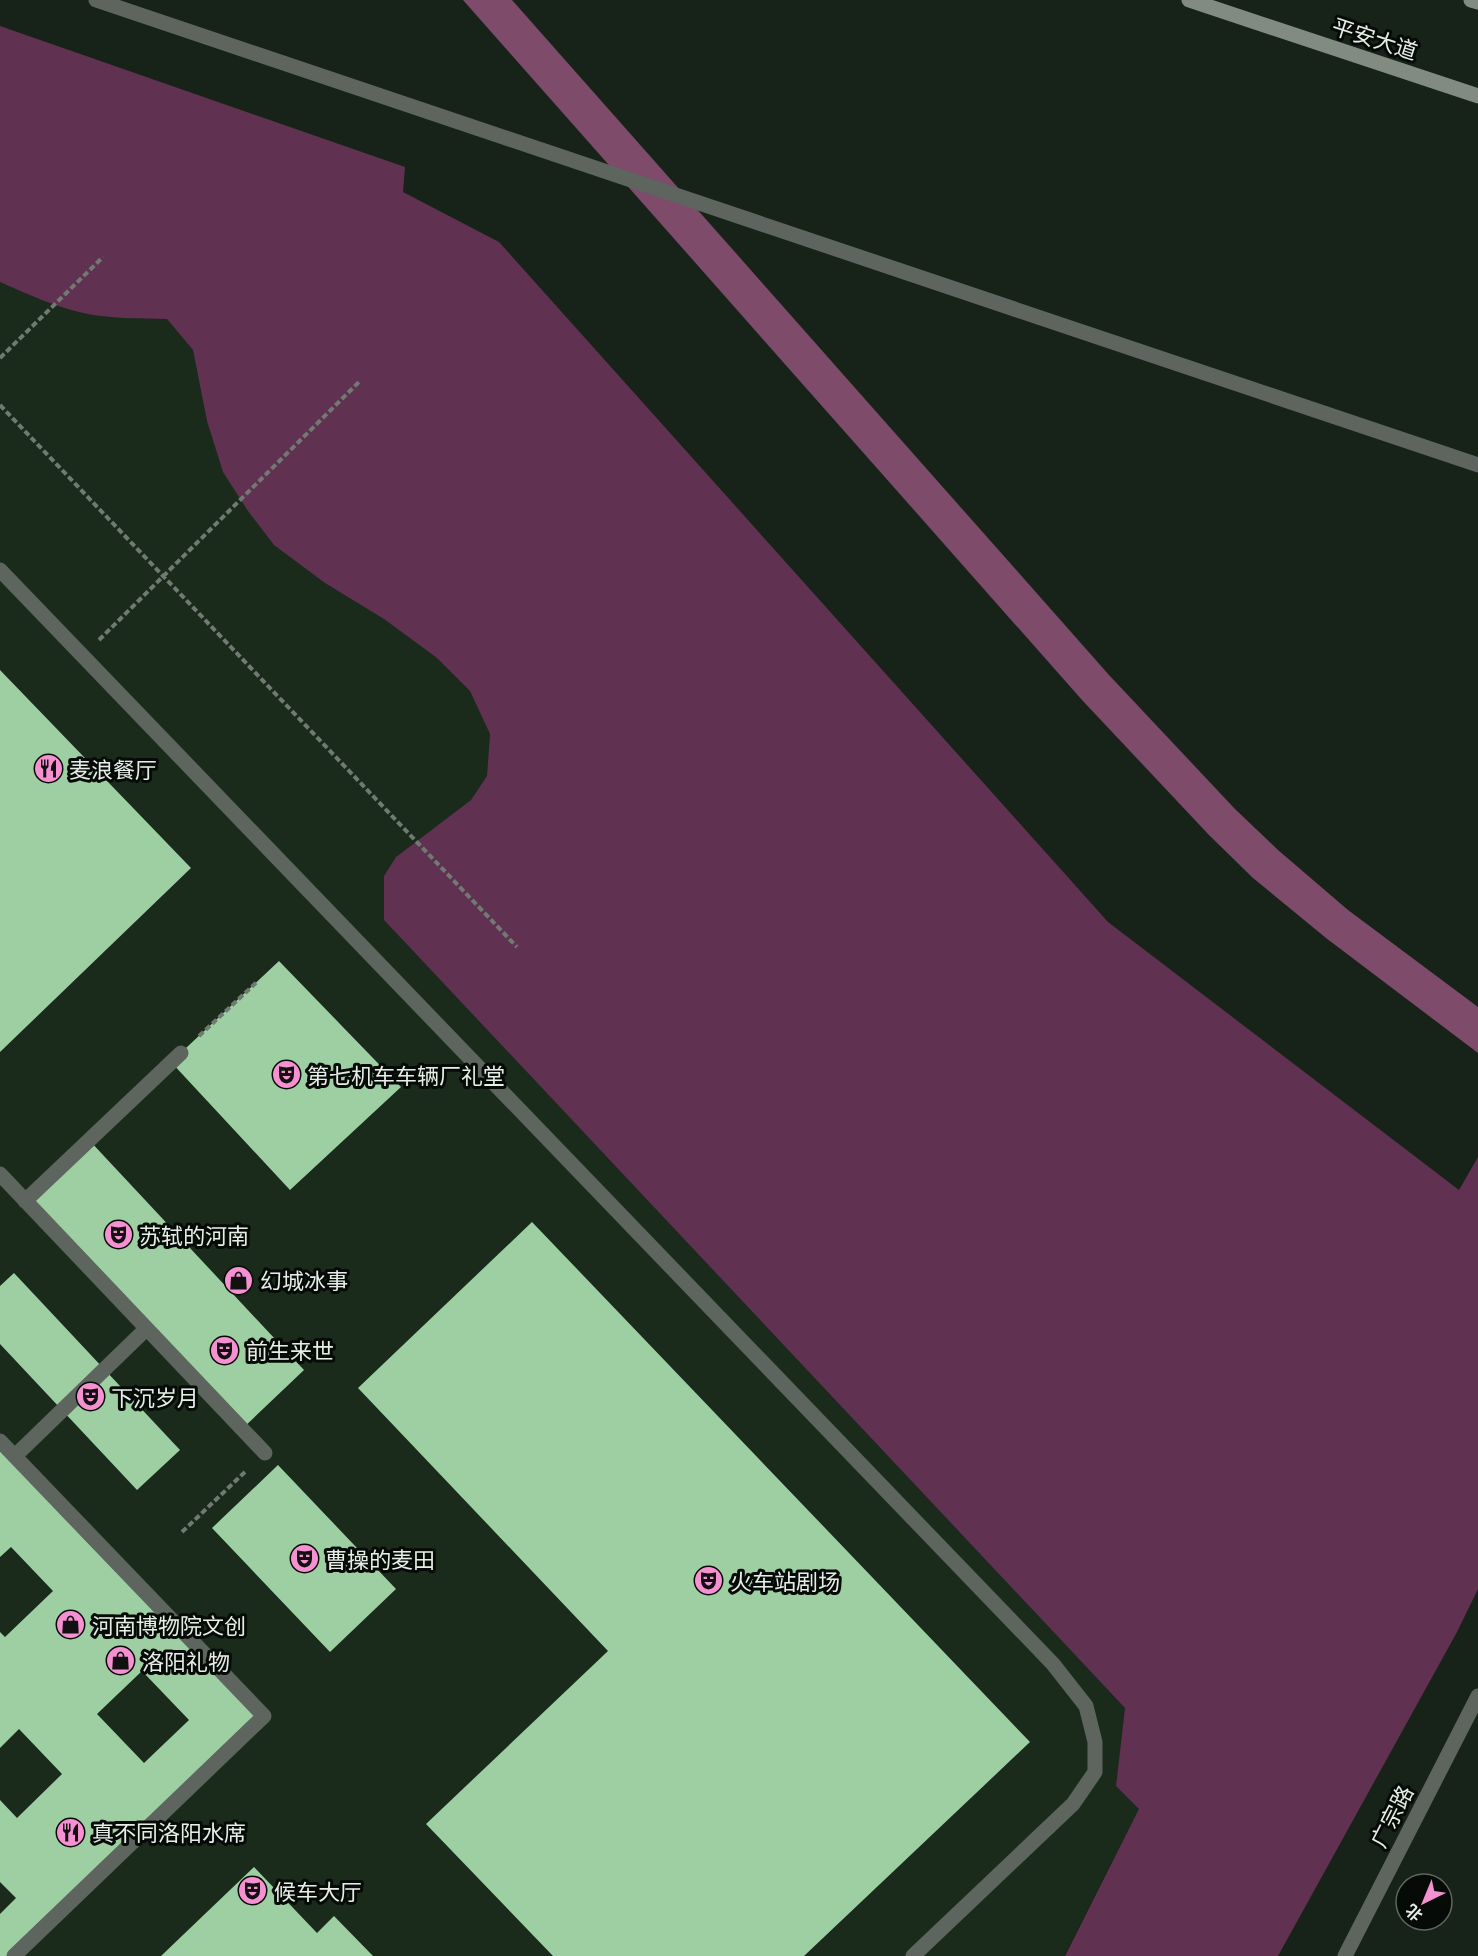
<svg xmlns="http://www.w3.org/2000/svg" width="1478" height="1956" viewBox="0 0 1478 1956" font-family="'Exo 2','Noto Sans SC',sans-serif">
	<style>
		.built { fill: #1a2b1c }
		.forest { fill: #613151 }
		.water { fill: #7e4b6b }
		.building { fill: #9dcfa2; fill-rule: evenodd }
		.lines { fill: none; stroke-linecap: round; stroke-linejoin: round }
		.path { stroke: #707a72; stroke-width: 4; stroke-dasharray: 6 3; stroke-linecap: butt }
		.service { stroke: #5e645e; stroke-width: 15 }
		.pedestrian { stroke: #5e645e; stroke-width: 15 }
		.tertiary { stroke: #5e645e; stroke-width: 15 }
		.secondary { stroke: #818b82; stroke-width: 15 }
		.labels { text-anchor: middle; dominant-baseline: central; stroke-width: 6; stroke-linejoin: round; paint-order: stroke }
		.street-label { font-size: 22px; fill: #e6eee7; stroke: #060b07 }
		.poi-label { font-size: 22px; fill: #e6eee7; stroke: #060b07; text-anchor: start }
	</style>
	<rect width="100%" height="100%" fill="#172319"/>
	<path class="built" d="M0,282L34,297L84,313L134,318L167,319L193,350L207,421L274,544L325,583L384,619L437,658L470,691L490,734L487,776L471,800L396,857L384,920L1125,1708L1116,1786L1139,1809L1064,1956H0Z"/>
	<path class="forest" d="M0,26L405,167L403,192L499,242L1108,922L1459,1190L1478,1157V1589L1457,1632L1278,1956H1065L1139,1809L1116,1786L1125,1708L384,920V876L396,857L471,800L487,776L490,734L470,691L437,658L384,619L325,583L274,545L248,511L223,472L207,421L193,350L167,319C139,318 110,319 83,313C54,306 27,294 0,282Z"/>
	<path class="water" d="M463,0H512L1109,675L1235,809L1278,850L1348,910L1478,1007V1053L1326,938L1253,878L1209,835L1082,700Z"/>
	<path class="building" d="M0,670L191,868L0,1052Z
		M279,961L401,1087L290,1190L171,1062Z
		M89,1140L304,1370L242,1429L25,1201Z
		M532,1222L1030,1742L804,1956H553L426,1824L608,1651L358,1388Z
		M14,1273L180,1450L137,1490L0,1344V1286Z
		M0,1441L264,1716L14,1956H0V1914L16,1898L0,1882V1800L17,1818L62,1774L19,1729L0,1748V1632L5,1637L53,1591L11,1547L0,1557ZM142,1671L189,1720L144,1763L97,1714Z
		M278,1465L396,1589L330,1652L212,1528Z
		M254,1867L317,1933L334,1916L373,1956H161Z"/>
	<g class="lines">
		<path class="path" d="M0,358L103,257
			M0,405L517,947
			M99,640L360,381
			M199,1036L258,981
			M182,1532L247,1470"/>
		<path class="service" d="M0,570L1053,1664L1086,1706L1095,1742V1772L1073,1804L913,1956"/>
		<path class="pedestrian" d="M0,1174L265,1453
			M25,1201L181,1053
			M0,1441L264,1716L14,1956
			M15,1456L145,1330"/>
		<path class="tertiary" d="M96,0L1478,465
			M1345,1956L1478,1696"/>
		<path class="secondary" d="M1189,0L1478,96
			M1471,0L1478,2"/>
	</g>
	<defs>
		<symbol id="restaurant-disc" viewBox="-11 -11 22 22"><circle r="9.5" fill="#f590d1" stroke="#060b07"/><path d="M-5-6h1v4h1v-4h1v4h1v-4h1v5L-1.5 .5V6h-2V.5L-5-1ZM5-6V6H3V1.5H1.5Q1.5-4 5-6Z" fill="#111"/></symbol>
		<symbol id="theatre-disc" viewBox="-11 -11 22 22"><circle r="9.5" fill="#f590d1" stroke="#060b07"/><path d="M-5-5.5Q0-4 5-5.5V0Q5 5 0 6Q-5 5-5 0ZM-3.3-2.5H-1v1.5H-3.3ZM1-2.5H3.3v1.5H1ZM-2.8 1Q0 5.5 2.8 1Z" fill="#111"/></symbol>
		<symbol id="shop-disc" viewBox="-11 -11 22 22"><circle r="9.5" fill="#f590d1" stroke="#060b07"/><path d="M-5-2.5h2.3a2.7 3.5 0 0 1 5.4 0H5L5.5 6h-11ZM-1.5-2.5h3a1.5 2.3 0 0 0-3 0Z" fill="#111"/></symbol>
	</defs>
	<g fill-rule="evenodd">
		<use href="#restaurant-disc" x="32" y="752" width="33" height="33"/>
		<use href="#theatre-disc" x="270" y="1058" width="33" height="33"/>
		<use href="#theatre-disc" x="102" y="1218" width="33" height="33"/>
		<use href="#shop-disc" x="222" y="1264" width="33" height="33"/>
		<use href="#theatre-disc" x="208" y="1334" width="33" height="33"/>
		<use href="#theatre-disc" x="74" y="1380" width="33" height="33"/>
		<use href="#theatre-disc" x="288" y="1542" width="33" height="33"/>
		<use href="#theatre-disc" x="692" y="1564" width="33" height="33"/>
		<use href="#shop-disc" x="54" y="1608" width="33" height="33"/>
		<use href="#shop-disc" x="104" y="1644" width="33" height="33"/>
		<use href="#restaurant-disc" x="54" y="1816" width="33" height="33"/>
		<use href="#theatre-disc" x="236" y="1874" width="33" height="33"/>
	</g>
	<g class="labels">
		<g class="street-label">
			<text transform="translate(1375 38) rotate(18)">平安大道</text>
			<text transform="translate(1391 1816) rotate(-63)">广宗路</text>
		</g>
		<g class="poi-label">
			<text x="69" y="769">麦浪餐厅</text>
			<text x="307" y="1075">第七机车车辆厂礼堂</text>
			<text x="139" y="1235">苏轼的河南</text>
			<text x="260" y="1280">幻城冰事</text>
			<text x="246" y="1350">前生来世</text>
			<text x="111" y="1397">下沉岁月</text>
			<text x="325" y="1559">曹操的麦田</text>
			<text x="730" y="1581">火车站剧场</text>
			<text x="92" y="1625">河南博物院文创</text>
			<text x="142" y="1661">洛阳礼物</text>
			<text x="92" y="1832">真不同洛阳水席</text>
			<text x="274" y="1891">候车大厅</text>
		</g>
	</g>
	<g transform="translate(1424 1902) rotate(223)"><circle r="28" fill="#060b07" stroke="#606661" stroke-width="1.5"/>
	<path d="M0-4.5L10 22L0 15L-10 22Z" fill="#f590d1"/>
	<text y="-9" font-size="16" font-weight="bold" text-anchor="middle" fill="#e6eee7">北</text>
	</g>
</svg>
